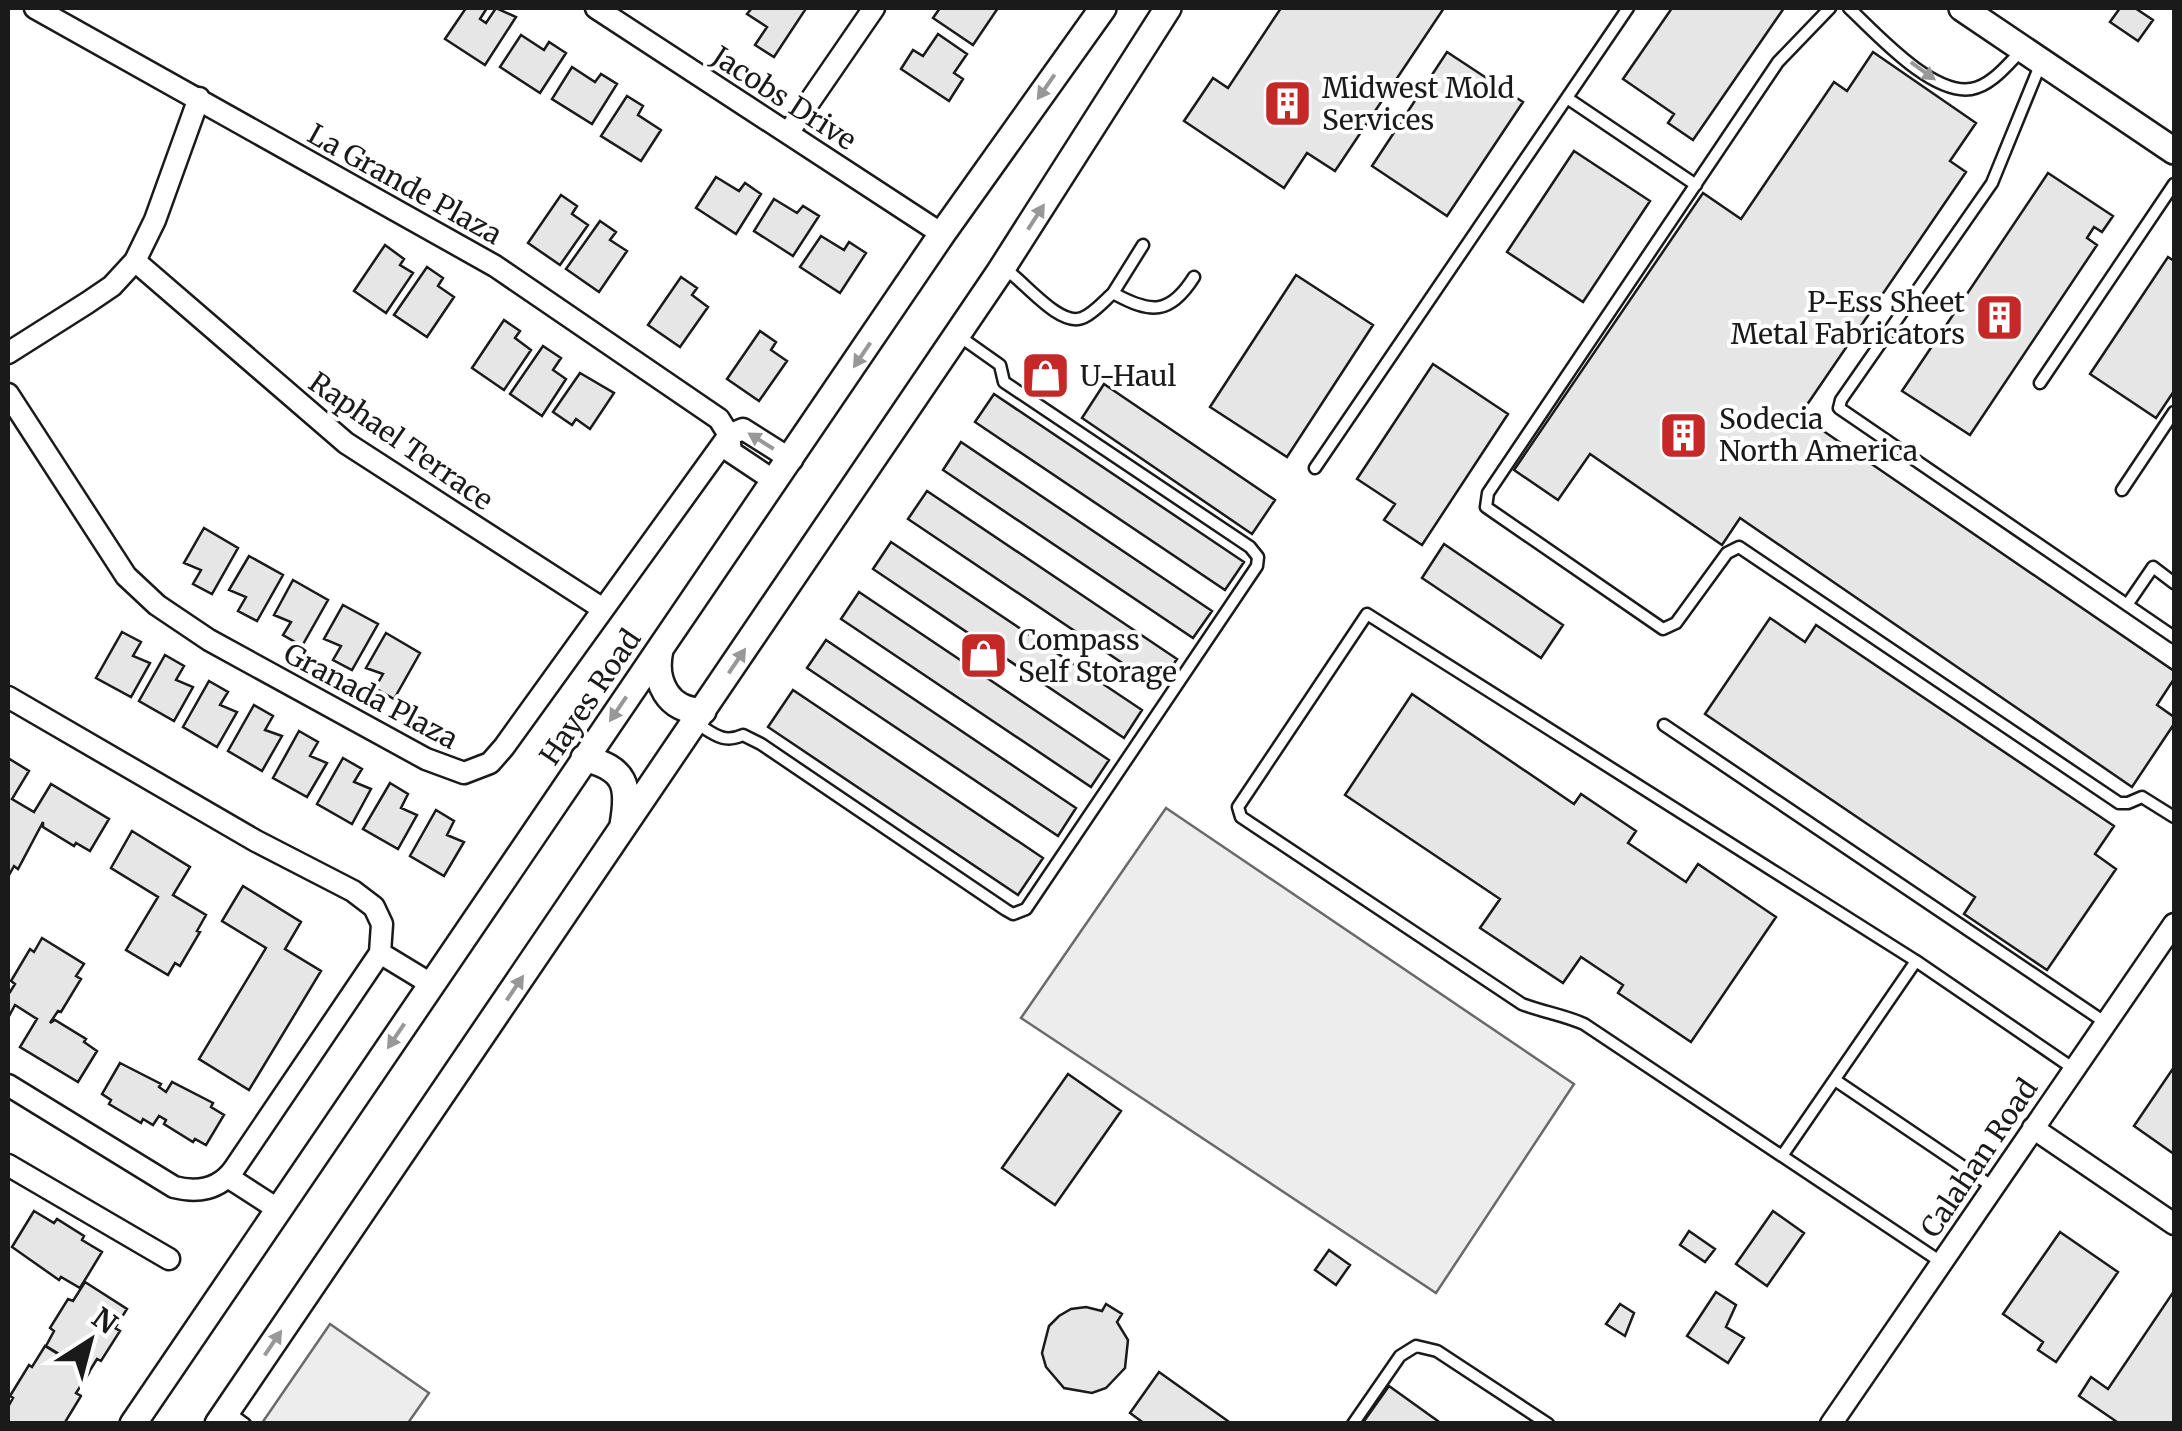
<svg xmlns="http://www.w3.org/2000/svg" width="2182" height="1431" viewBox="0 0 2182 1431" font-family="Merriweather,serif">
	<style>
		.built { fill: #ededed; stroke: #6a6a6a; stroke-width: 2.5 }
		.building { fill: #e6e6e6; stroke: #1a1a1a; stroke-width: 2.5 }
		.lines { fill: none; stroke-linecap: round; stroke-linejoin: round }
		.service-casing { stroke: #1a1a1a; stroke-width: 15 }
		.minor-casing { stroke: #1a1a1a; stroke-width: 25 }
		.tertiary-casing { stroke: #1a1a1a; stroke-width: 30 }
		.service { stroke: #fff; stroke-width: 10 }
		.minor { stroke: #fff; stroke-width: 20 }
		.tertiary { stroke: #fff; stroke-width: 25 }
		.oneway { fill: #989898 }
		.labels { text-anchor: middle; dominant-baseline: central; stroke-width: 8; stroke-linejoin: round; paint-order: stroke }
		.poi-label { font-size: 28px; fill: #1a1a1a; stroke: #fff; text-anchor: start }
		.street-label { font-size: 28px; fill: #1a1a1a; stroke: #fff }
	</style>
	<rect width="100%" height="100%" fill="#fff"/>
	<path class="built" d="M1166,808L1574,1084L1436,1293L1021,1018Z
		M330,1324L429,1393L408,1423H262Z"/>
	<path class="building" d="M466,8H487L480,19L486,23L496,8L516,17L485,65L445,39Z
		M752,8H801L805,10L774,57L755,45L767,27L747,14Z
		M940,8H998L973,45L933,18Z
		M1281,8H1444L1335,171L1307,153L1284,188L1184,121L1213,78L1228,88Z
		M1672,8H1784L1693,140L1668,123L1674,114L1623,79Z
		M2120,8H2135L2153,20L2138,41L2110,22Z
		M938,34L967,54L954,73L963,79L949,101L901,69L913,50L923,56Z
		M521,35L544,50L549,42L566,53L540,93L500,67Z
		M1447,52L1523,102L1447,216L1372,166Z
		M1873,52L1976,123L1950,161L1966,172L1800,415L2174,671V679L2157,705L2174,717V724L2132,787L1740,518L1722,545L1590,454L1558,500L1514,470L1703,193L1741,219L1834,82L1847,91Z
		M572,67L595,82L601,74L617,84L592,124L552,99Z
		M627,96L643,106L638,115L661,130L641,161L601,136Z
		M1574,151L1650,201L1583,302L1507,252Z
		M2048,173L2113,216L2102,232L2094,227L2087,238L2097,245L1970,435L1902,391Z
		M716,177L739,191L745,183L761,194L736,234L696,208Z
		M561,195L577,206L572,214L588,225L560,265L528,243Z
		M774,199L797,213L803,206L819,216L793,256L754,231Z
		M600,221L616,232L610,240L627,251L599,292L566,269Z
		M821,236L844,250L849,242L866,253L840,293L800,267Z
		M385,245L404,259L400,265L413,273L386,313L354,291Z
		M2168,257L2174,261V391L2156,418L2090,374Z
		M427,267L443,278L438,286L454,297L427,337L394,315Z
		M1296,275L1373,325L1287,457L1210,407Z
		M681,277L697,288L692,295L708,307L680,347L648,325Z
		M504,320L520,331L515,338L531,350L504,390L472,368Z
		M760,331L776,342L771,350L787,361L759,401L727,379Z
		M543,346L561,358L553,370L566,379L542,416L510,394Z
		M1433,364L1508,414L1422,545L1384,520L1395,504L1357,479Z
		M580,373L614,393L590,429L576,419L572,425L553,412Z
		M1104,384L1275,500L1252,534L1082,418Z
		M994,394L1244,562L1225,590L975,422Z
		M961,442L1212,611L1193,638L943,470Z
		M927,491L1177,659L1158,687L908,519Z
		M204,528L238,548L212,594L193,584L201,570L184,563Z
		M891,542L1142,710L1124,738L873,569Z
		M1444,544L1563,625L1541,658L1422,578Z
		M249,556L283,575L257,621L238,611L246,597L229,590Z
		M293,580L328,600L302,646L283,635L291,622L274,615Z
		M859,592L1109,760L1091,787L841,619Z
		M343,605L378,624L352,670L333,660L341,646L324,639Z
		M1770,618L1805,642L1816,625L2114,826L2095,854L2116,869L2047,970L1964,914L1975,897L1705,714Z
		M122,632L141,642L133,656L150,663L131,697L96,678Z
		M386,633L420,653L394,699L375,688L383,674L366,668Z
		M826,640L1076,808L1058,836L807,668Z
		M165,655L184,666L176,680L193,687L174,721L139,701Z
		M209,681L228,692L220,705L237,712L217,747L183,727Z
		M793,690L1043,858L1018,895L768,727Z
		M1412,694L1574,804L1581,794L1636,831L1628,843L1686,882L1698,864L1776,917L1691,1042L1618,993L1623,985L1581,957L1563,983L1480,928L1500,899L1345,795Z
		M254,705L273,716L265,730L282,736L262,771L228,751Z
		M299,731L318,742L310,756L327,763L307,797L273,778Z
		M8,758L29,771L12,799L34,812L51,784L109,819L90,851L76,843L74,846L43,827V822L18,869L14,866L8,877Z
		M343,758L362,769L354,782L371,789L352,824L317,804Z
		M390,783L408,794L401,808L417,815L398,849L363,829Z
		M436,810L454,821L447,835L464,842L444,876L410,856Z
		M132,831L190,867L173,895L206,915L197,931L200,932L180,966L175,963L168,975L126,950L158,897L111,868Z
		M243,886L301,922L285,949L321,971L249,1090L199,1059L266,948L222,921Z
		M42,938L84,964L76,976L81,979L61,1012L58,1011L50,1023L55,1020L86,1039L84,1042L97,1051L78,1082L20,1047L37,1019L15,1005L8,1018V991L10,992L15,984L11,981L30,949L34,952Z
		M120,1063L161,1084L159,1087L166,1092L172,1082L213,1103L211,1107L224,1115L206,1145L195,1139L193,1142L164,1124L166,1120L159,1116L153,1125L143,1119L141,1123L109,1104L111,1100L102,1094Z
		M2174,1067V1154L2134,1126Z
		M1068,1074L1121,1111L1055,1205L1002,1168Z
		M34,1211L54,1223L57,1219L84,1236L82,1240L102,1252L80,1288L61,1277L59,1280L12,1247Z
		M1773,1211L1804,1233L1767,1286L1736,1264Z
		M1689,1231L1715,1249L1705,1262L1680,1245Z
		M2060,1232L2118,1272L2056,1362L2038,1350L2043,1342L2003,1314Z
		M1329,1250L1350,1265L1336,1285L1315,1270Z
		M85,1282L127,1309L115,1328L120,1331L101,1361L97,1359L89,1372L46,1346L54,1331L50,1328L68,1299L73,1301Z
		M2174,1291V1424H2120L2079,1396L2091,1377L2108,1389Z
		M1716,1292L1736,1305L1726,1327L1744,1338L1728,1363L1687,1336Z
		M1106,1304L1122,1314L1117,1322L1128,1340L1125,1368L1106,1388L1092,1393L1064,1388L1046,1367L1042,1353L1049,1326L1059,1316L1071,1309L1086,1307L1102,1311Z
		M1620,1304L1634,1313L1625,1336L1606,1324Z
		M45,1346L89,1373L76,1393L81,1396L64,1424H9L8,1407L13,1398L10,1396L29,1365L32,1367Z
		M1159,1372L1232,1424H1145L1130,1413Z
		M1389,1386L1442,1424H1362Z"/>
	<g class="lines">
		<defs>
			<path id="service" d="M1830,8L1778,62L1488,493L1486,507L1663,629L1676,623L1727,553L1739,547L2119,803H2128L2142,797L2174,817
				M1849,8C1876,33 1931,95 1971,89C1991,86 2007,65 2021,51
				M2041,63L1992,183L1841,400L1839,408L2174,637
				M1567,98L1696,185
				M1004,268C1024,281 1059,327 1082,318C1093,314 1104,301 1113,293C1151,314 1170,315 1194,277
				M1113,293L1143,245
				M2040,383L2174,184
				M1315,468L1628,8
				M2122,490L2174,412
				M2127,605L2153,567L2174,583
				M696,723C714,734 723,744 743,735L761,744L1006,910L1013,914L1026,909L1257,566L1258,557L1250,547L1004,382L1000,365L959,336
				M1664,725L2106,1023
				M1916,961L1367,614L1238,807L1241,817L1522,1004C1543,1012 1564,1015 1584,1024L1941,1262
				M1835,1080L1993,1187
				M1782,1156L1916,961L2074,1069
				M227,1411L245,1424
				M1353,1424L1400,1356L1416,1346L1437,1351L1548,1424"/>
			<path id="minor" d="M35,8L495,266L719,419L729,435L731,452L776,482
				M596,8L942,234
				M788,133L874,8
				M135,261L346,443L603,609
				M8,353L87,303L112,286L135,261L155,220L199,98
				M8,394L126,576L157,605L209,640L426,759L464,773L490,763L504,747L729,435
				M729,435L743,429L792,460
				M8,697L256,841L353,891L374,907L382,924L380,953L234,1169C219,1190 197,1193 174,1187L8,1085
				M380,953L431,984
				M2033,1128L2174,1224
				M8,1165L169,1259
				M228,1177L279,1210
				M1831,1424L2174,924"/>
			<path id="tertiary" d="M1962,8L2174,151
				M660,650C653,681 668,712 703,711
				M584,758C626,769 630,785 623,825
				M133,1424L942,234L1103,8
				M218,1424L999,273L1168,8"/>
		</defs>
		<use href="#service" class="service-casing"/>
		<use href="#minor" class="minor-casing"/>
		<use href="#tertiary" class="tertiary-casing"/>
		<use href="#service" class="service"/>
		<use href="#minor" class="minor"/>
		<use href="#tertiary" class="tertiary"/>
	</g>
	<defs><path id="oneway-solid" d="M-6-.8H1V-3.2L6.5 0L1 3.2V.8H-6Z" transform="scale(2.5)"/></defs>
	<g class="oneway">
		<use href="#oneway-solid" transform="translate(1923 71) rotate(36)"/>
		<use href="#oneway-solid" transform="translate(1046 87) rotate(125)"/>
		<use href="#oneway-solid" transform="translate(1036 217) rotate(-57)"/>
		<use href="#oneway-solid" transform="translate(862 355) rotate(124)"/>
		<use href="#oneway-solid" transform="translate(761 441) rotate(-148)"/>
		<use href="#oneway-solid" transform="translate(737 661) rotate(-56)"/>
		<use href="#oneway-solid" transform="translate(618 709) rotate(124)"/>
		<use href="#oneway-solid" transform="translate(515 988) rotate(-56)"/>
		<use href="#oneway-solid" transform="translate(396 1036) rotate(124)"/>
		<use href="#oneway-solid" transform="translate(273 1343) rotate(-56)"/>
	</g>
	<defs>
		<symbol id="building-square" viewBox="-11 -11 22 22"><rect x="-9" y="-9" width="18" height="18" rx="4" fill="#c62828" stroke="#fff"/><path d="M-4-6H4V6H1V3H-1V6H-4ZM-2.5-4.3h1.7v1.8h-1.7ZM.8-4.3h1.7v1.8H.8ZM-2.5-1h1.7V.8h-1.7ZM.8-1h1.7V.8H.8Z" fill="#fff"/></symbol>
		<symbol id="shop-square" viewBox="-11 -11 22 22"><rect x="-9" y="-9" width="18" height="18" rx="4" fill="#c62828" stroke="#fff"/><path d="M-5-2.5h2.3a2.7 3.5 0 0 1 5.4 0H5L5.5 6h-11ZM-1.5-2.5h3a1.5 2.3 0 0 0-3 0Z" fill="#fff"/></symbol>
	</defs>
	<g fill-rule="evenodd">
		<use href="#building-square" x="1260" y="76" width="55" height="55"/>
		<use href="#building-square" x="1972" y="290" width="55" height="55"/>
		<use href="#shop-square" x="1018" y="348" width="55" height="55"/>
		<use href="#building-square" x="1656" y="408" width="55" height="55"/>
		<use href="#shop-square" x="956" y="628" width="55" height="55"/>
	</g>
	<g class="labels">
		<g class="poi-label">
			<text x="1322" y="88">Midwest Mold<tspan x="1322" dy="32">Services</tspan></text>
			<text x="1965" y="302" text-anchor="end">P-Ess Sheet<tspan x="1965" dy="32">Metal Fabricators</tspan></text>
			<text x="1080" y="376">U-Haul</text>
			<text x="1719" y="419">Sodecia<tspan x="1719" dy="32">North America</tspan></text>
			<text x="1018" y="640">Compass<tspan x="1018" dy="32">Self Storage</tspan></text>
		</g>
		<g class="street-label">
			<text transform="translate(784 98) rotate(33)">Jacobs Drive</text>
			<text transform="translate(405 184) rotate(29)">La Grande Plaza</text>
			<text transform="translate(401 441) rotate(35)">Raphael Terrace</text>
			<text transform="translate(371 696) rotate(28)">Granada Plaza</text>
			<text transform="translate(590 697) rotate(-56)">Hayes Road</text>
			<text transform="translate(1979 1158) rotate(-56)">Calahan Road</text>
		</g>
	</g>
	<rect width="2182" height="1431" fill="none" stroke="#1a1a1a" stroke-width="20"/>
	<g transform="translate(90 1341) rotate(36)" stroke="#ffffff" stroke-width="8" paint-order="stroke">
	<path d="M0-8L18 38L0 25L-18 38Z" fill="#1a1a1a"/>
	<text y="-15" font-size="28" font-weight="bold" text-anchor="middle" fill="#1a1a1a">N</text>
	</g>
</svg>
